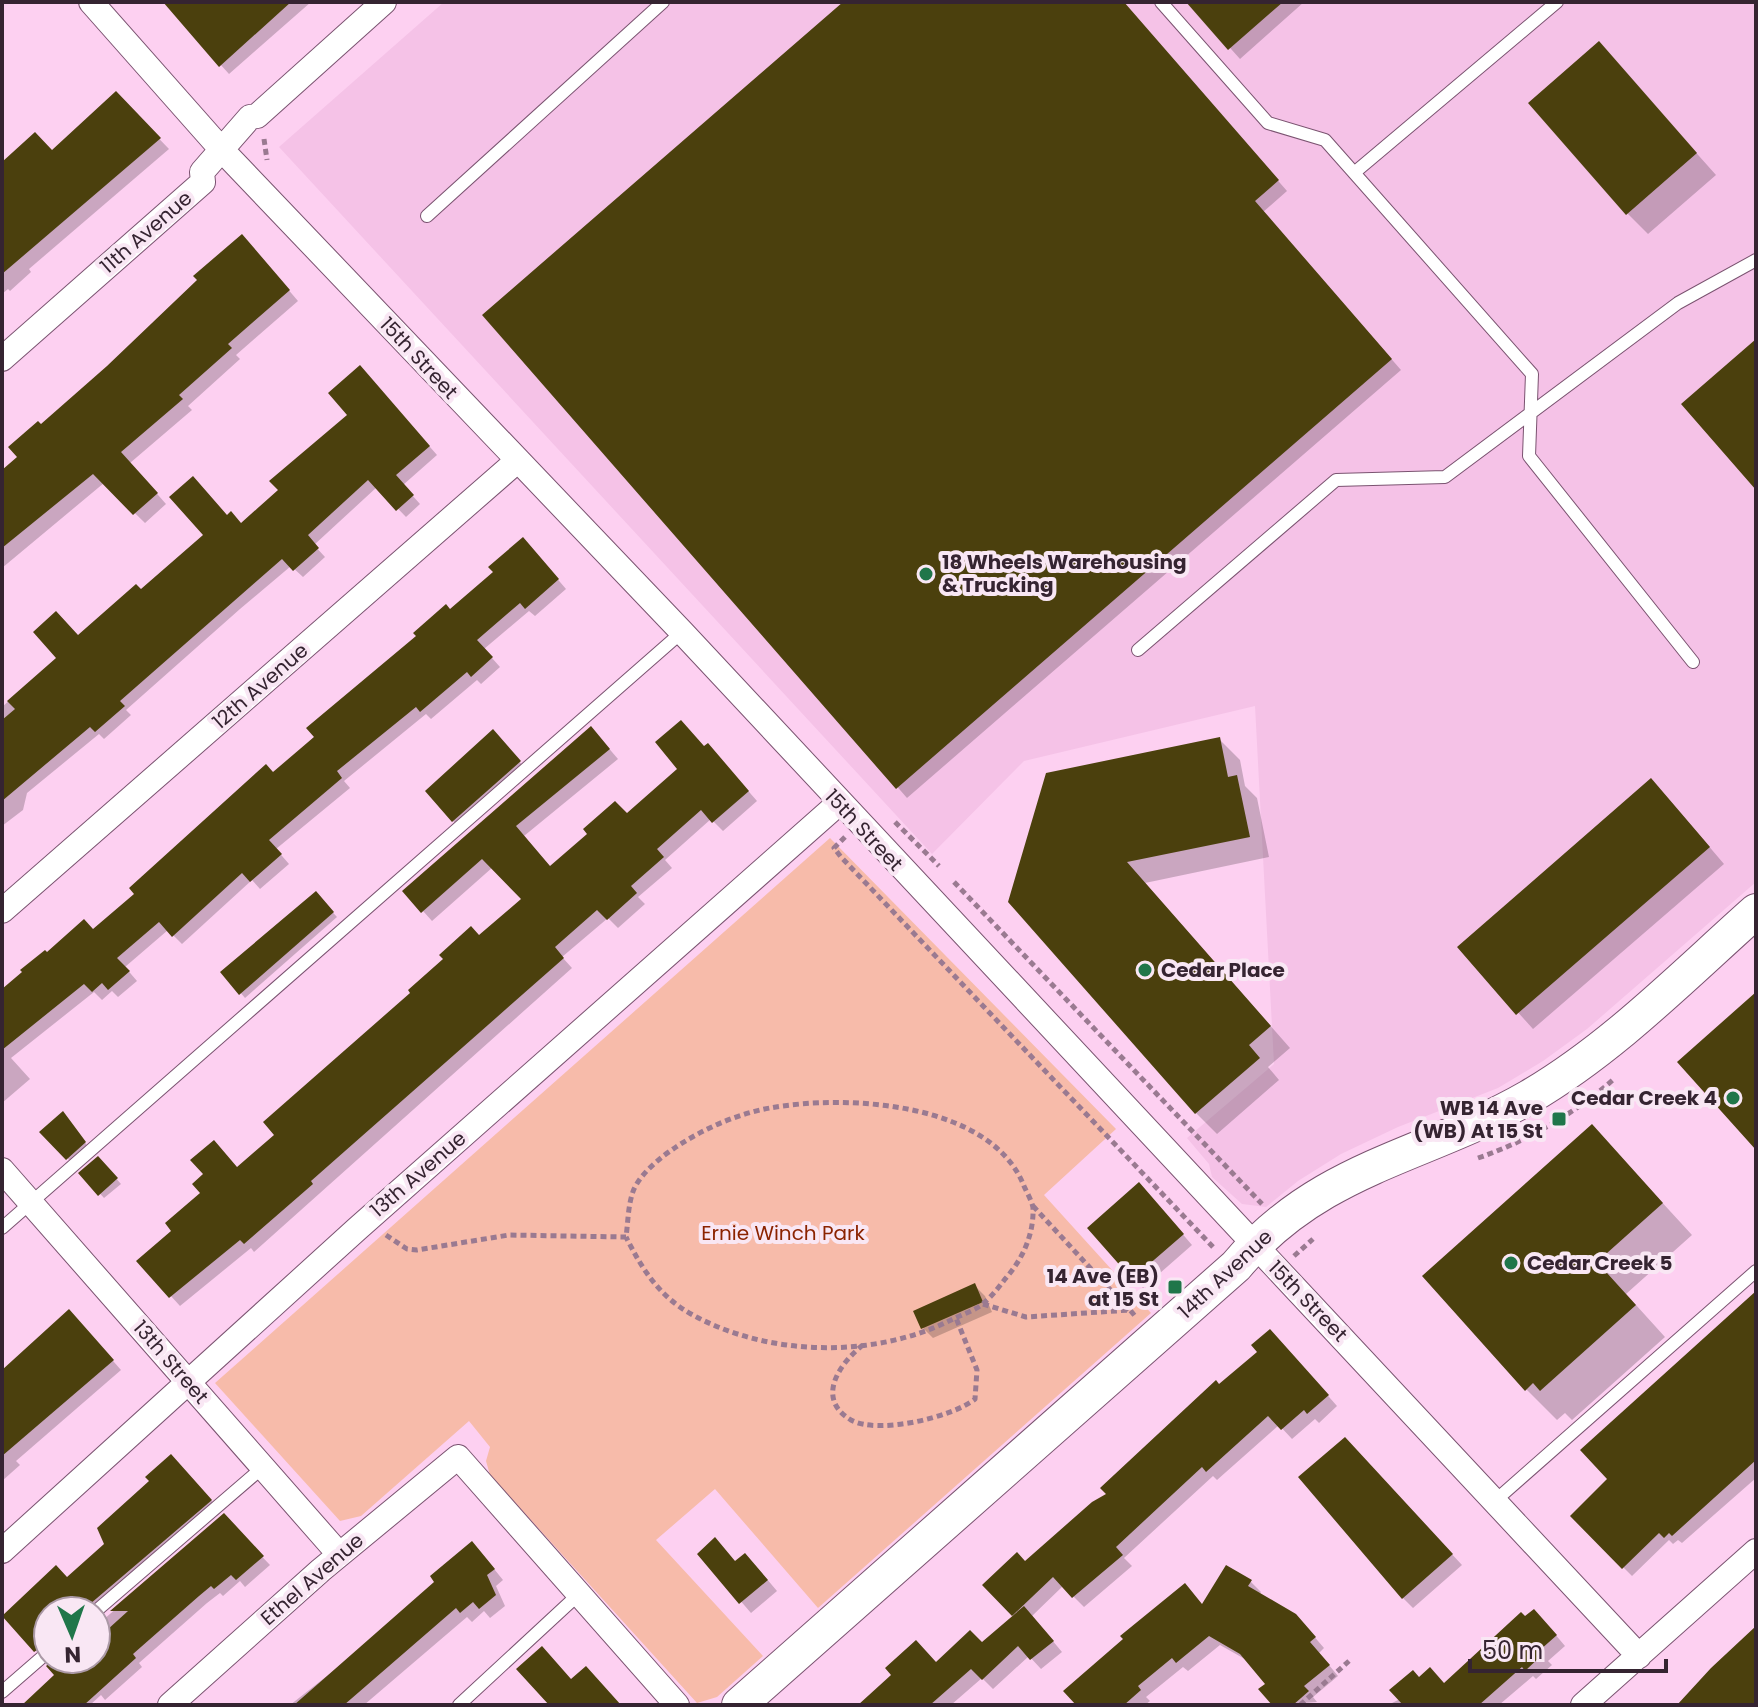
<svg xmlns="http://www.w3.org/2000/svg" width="1758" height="1707" viewBox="0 0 1758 1707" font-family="Poppins,sans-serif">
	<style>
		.built { fill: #f5c2e7 }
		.green { fill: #f7bbaa }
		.shadow { fill: #0003 }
		.building { fill: #4b400d }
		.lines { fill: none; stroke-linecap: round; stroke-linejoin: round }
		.lane-casing { stroke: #7a5370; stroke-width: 14 }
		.street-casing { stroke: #7a5370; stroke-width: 26 }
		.secondary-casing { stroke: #7a5370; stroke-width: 36 }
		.path { stroke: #9a7a91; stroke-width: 5; stroke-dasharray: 6 4; stroke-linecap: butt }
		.lane { stroke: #fff; stroke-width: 12 }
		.street { stroke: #fff; stroke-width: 24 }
		.secondary { stroke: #fff; stroke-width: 34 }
		.poi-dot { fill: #20764a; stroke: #f9e7f4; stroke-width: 3 }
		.labels { text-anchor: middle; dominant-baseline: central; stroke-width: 8; stroke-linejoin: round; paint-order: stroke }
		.street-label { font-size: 20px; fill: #352431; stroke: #f9e7f4 }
		.poi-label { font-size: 20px; font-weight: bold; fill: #352431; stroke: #f9e7f4; text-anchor: start }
		.park-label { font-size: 20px; fill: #8b2300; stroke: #f9e7f4 }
	</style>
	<rect width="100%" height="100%" fill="#fdd0f1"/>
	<path class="built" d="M444,2H1756V882L1587,1029L1543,1061L1498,1088L1398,1127L1341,1154L1298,1181L1266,1207L1242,1204L1212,1177L1209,1164L1187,1138L1274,1064L1255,706L1024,761L932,854L279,147Z"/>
	<path class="green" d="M830,838L1116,1129L1044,1195L1151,1313L818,1608L715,1489L656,1540L763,1656L717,1697L697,1703L490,1475L486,1461L490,1447L469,1421L361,1516L340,1521L215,1383Z"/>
	<path class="shadow" d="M164,2H311L229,74Z
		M846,2H1123L1287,191L1263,212L1401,370L907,798L485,315Z
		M1189,2H1304L1240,59Z
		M1599,44L1716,175L1648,234L1627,213Z
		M116,94L169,149L29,269L31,272L10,291L8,289L2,294V165L52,153Z
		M251,246L298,301L236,355L240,359L188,406L192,410L130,463L166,504L145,523L104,483L2,568V473L20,457L41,427Z
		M368,376L437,455L403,485L420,504L406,517L377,487L314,545L325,557L303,577L291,566L240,609L126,710L131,715L104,739L99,734L27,793L23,810L2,826V707L79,638L141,592L228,517L242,525L281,491L349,415Z
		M531,548L566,589L535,616L529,611L484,649L500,667L481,684L477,680L431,719L426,714L344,781L350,788L276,849L289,864L260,889L252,880L182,944L168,930L125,967L137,981L118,997L112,991L102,1000L94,992L11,1058L30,1079L2,1103V991L47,955L93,932L274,774L450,611Z
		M493,732L524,767L457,825L453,821Z
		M600,738L618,759L524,836L551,868L627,816L705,748L717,755L757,801L723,831L711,819L665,860L672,868L638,897L645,904L618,928L608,918L562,957L572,968L254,1252L251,1248L180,1306L139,1261L277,1135L480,937L524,899L493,867L432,921L423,911Z
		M1219,739L1240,760L1245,786L1257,798L1269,857L1145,883L1290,1048L1268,1067L1279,1080L1217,1134L1196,1113L1048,775Z
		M1666,796L1724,864L1533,1029L1459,947Z
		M316,894L337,917L245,998L223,972Z
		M67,1118L89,1148L72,1163L42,1132Z
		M1592,1126L1692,1235L1626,1294L1665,1337L1572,1420L1565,1413L1557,1420L1526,1389Z
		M98,1158L121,1184L104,1198L81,1173Z
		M1149,1195L1192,1245L1143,1288L1090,1228Z
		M975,1286L985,1296L992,1312L933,1338L923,1328Z
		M1756,1297V1478L1682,1543L1678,1540L1673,1544L1669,1540L1632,1576L1572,1516L1609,1479Z
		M78,1321L121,1370L16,1461L20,1465L2,1481V1371Z
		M1280,1341L1337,1406L1319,1423L1315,1419L1292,1439L1279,1425L1217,1480L1213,1476L1124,1558L1132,1566L1084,1607L1063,1586L1032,1616L1062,1652L1041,1669L1029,1656L993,1689L982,1678L951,1705H861L982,1645L1014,1616L985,1585L1026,1564L1109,1495L1220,1387Z
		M1354,1449L1462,1565L1413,1608L1403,1598Z
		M178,1464L218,1508L97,1612V1620H103L223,1516L270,1565L245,1587L240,1581L223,1596L220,1593L207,1603L139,1663L142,1667L105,1700L101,1695L90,1705H25L57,1675L56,1659H96V1611H48V1655L43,1658L5,1616L67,1579L106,1545Z
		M482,1554L503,1580L496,1586L505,1606L490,1618L484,1611L472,1622L467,1617L364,1705H290Z
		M700,1554L755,1565L777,1591L751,1613Z
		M1226,1568L1251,1582L1261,1592L1259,1595L1306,1627L1324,1648L1319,1653L1338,1676L1313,1697L1317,1702L1275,1705L1268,1684L1250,1662L1220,1645L1188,1671L1183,1667L1146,1697L1150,1701L1145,1705H1078L1204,1606Z
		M1525,1619L1544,1621L1565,1646L1548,1661L1552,1665L1536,1679L1533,1676L1499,1705L1390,1704L1400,1699L1419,1679L1445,1685Z"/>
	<path class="building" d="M163,2H291L219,67Z
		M843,2H1124L1279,180L1255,201L1392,359L896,789L482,315Z
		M1186,2H1283L1228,50Z
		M1599,41L1697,153L1626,215L1528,103Z
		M116,91L161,138L2,274V162L35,132L52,150Z
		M242,234L290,290L228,344L232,348L179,395L183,399L121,452L158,493L133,515L93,474L2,548V470L17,457L8,447L38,421L41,424L107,366L197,280L193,276Z
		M1756,339V490L1681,404Z
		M360,365L430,446L396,475L414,495L396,511L368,480L308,535L319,548L293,571L282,559L120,701L125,706L95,732L90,727L2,801V720L15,709L7,701L56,658L33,632L56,611L78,635L136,584L141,589L203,535L169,497L193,476L227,515L231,511L241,523L278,490L269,481L347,415L328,393Z
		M523,537L559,579L525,609L520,603L477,640L493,657L471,677L467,672L420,712L416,707L337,771L342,778L269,840L282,854L250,882L242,873L172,937L159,922L117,958L130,971L108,990L102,983L92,992L84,984L2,1050V989L22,972L20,970L45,950L47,952L84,919L93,929L134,894L129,888L266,764L273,772L314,737L306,728L416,636L413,633L446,604L450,609L493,572L488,567Z
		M681,720L704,746L708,743L749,791L712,823L701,810L657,849L664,857L631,886L637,893L607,920L597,910L555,947L564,958L311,1181L313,1184L244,1244L240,1240L169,1298L136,1261L171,1231L165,1223L200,1193L192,1184L203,1174L190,1160L214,1140L237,1167L274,1135L263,1122L410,993L408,990L443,959L439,955L471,926L479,935L521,899L482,859L421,913L402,891L591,726L610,749L516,826L550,866L587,834L583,829L615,801L627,813L677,769L655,742Z
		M493,729L521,761L452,822L425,791Z
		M1220,737L1228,777L1237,775L1250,837L1127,862L1271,1026L1249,1045L1260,1058L1195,1114L1008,902L1046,773Z
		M1651,778L1710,847L1516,1015L1457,947Z
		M316,891L334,912L239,995L220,972Z
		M1756,992V1150L1677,1062Z
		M63,1111L86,1142L66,1160L39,1132Z
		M1592,1124L1663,1203L1597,1262L1636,1305L1540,1391L1533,1383L1525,1391L1422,1276Z
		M98,1156L118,1178L98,1196L78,1173Z
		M1139,1182L1184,1234L1132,1279L1087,1228Z
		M975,1283L983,1302L921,1329L913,1311Z
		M1756,1291V1460L1672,1536L1669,1533L1664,1538L1659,1533L1622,1569L1570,1516L1607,1479L1580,1450Z
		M69,1309L114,1360L2,1456V1370Z
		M1270,1329L1329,1395L1307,1414L1304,1410L1281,1430L1268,1416L1206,1472L1202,1467L1116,1547L1123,1555L1072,1598L1053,1577L1012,1616L982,1585L1017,1552L1025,1561L1092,1502L1106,1494L1100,1488L1216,1380L1219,1384L1257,1352L1251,1345Z
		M1345,1437L1453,1554L1402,1599L1298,1477Z
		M171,1454L212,1500L90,1604L87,1611H48V1643L34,1652L2,1616L56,1565L67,1577L104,1544L97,1528L149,1481L145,1477Z
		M224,1513L264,1556L236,1580L231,1575L214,1589L211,1586L199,1596L133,1654L136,1658L84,1705H22L54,1675L46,1666L54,1659H96V1640L128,1611H110Z
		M715,1537L735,1561L745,1553L768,1580L739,1604L697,1554Z
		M472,1541L495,1569L487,1575L496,1595L479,1609L473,1602L460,1613L456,1608L344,1705H294L434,1582L430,1576Z
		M1226,1565L1252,1580L1248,1586L1296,1614L1316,1637L1310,1642L1330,1665L1304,1686L1309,1691L1293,1705H1272L1258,1689L1265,1684L1240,1654L1209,1636L1176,1663L1172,1658L1138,1686L1141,1690L1124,1705H1076L1063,1691L1123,1639L1120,1636L1185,1583L1202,1604Z
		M1024,1606L1054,1641L1030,1660L1018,1646L982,1680L971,1669L930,1705H858L891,1675L885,1668L916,1640L936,1662L970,1630L982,1642Z
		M1534,1609L1557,1635L1540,1650L1543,1654L1525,1671L1522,1667L1479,1705H1403L1389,1690L1413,1670L1419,1677L1430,1667L1444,1683L1521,1612L1525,1616Z
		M1756,1626V1705H1677L1711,1668Z
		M542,1646L571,1679L586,1666L621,1705H549L516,1669Z"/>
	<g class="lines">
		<defs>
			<path id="lane" d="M1161,2L1268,123L1325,140L1532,374L1529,456L1693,662
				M1354,173L1557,2
				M427,216L663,2
				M1138,650L1336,480L1445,477L1678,303L1756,260
				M2,1228L682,632
				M1496,1500L1756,1271
				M96,1611L262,1468
				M2,1692L48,1652
				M459,1705L580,1593"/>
			<path id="street" d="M91,2L221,149L682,632L1639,1656
				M2,359L203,182L202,172L250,117L257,116L384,2
				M2,911L517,461
				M2,1170L339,1554
				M2,1551L357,1229L839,803
				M170,1705L321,1570L458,1457L677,1705
				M1583,1705L1756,1551"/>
			<path id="secondary" d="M739,1705L1236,1266C1320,1166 1425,1157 1529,1097C1613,1048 1684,975 1756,911"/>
		</defs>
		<use href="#lane" class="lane-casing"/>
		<use href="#street" class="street-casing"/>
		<use href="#secondary" class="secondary-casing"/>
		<path class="path" d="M264,139L267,160
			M895,822L939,866
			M845,837L834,848L841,857L1213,1247
			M954,882L1262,1204
			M1478,1158C1528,1141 1575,1113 1614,1079
			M1033,1206L1129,1310
			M386,1235L407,1249L417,1250L509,1235L626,1237C628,1223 628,1203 634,1189C642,1172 661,1157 676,1147C705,1128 737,1114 770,1108C847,1094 991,1102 1024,1186C1027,1193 1032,1201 1033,1208C1034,1235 1022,1260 1005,1279C999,1287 992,1296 985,1302C977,1310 963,1314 953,1319C875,1359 768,1357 691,1314C659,1296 642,1269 626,1237
			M1294,1256L1313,1239
			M983,1304L1026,1317L1130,1310L1135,1316
			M863,1345C841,1362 814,1398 851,1420C878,1435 953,1417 975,1399L977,1370L956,1318
			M1300,1705L1349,1661"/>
		<use href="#lane" class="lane"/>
		<use href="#street" class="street"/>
		<use href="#secondary" class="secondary"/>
	</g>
	<g class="poi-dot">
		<circle cx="926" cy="574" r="8"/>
		<circle cx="1145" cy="970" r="8"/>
		<circle cx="1733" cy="1098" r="8"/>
		<rect x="1551" y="1111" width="16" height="16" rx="4"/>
		<circle cx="1511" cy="1263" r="8"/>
		<rect x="1167" y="1279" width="16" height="16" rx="4"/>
	</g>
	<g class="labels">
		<g class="street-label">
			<text transform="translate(146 232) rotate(-41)">11th Avenue</text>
			<text transform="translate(419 358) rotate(47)">15th Street</text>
			<text transform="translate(260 686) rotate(-41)">12th Avenue</text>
			<text transform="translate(864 830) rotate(47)">15th Street</text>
			<text transform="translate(418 1174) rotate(-41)">13th Avenue</text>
			<text transform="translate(1225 1274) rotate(-43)">14th Avenue</text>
			<text transform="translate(1308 1301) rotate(46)">15th Street</text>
			<text transform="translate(171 1362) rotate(49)">13th Street</text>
			<text transform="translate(312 1579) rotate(-41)">Ethel Avenue</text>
		</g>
		<g class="poi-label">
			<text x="942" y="562">18 Wheels Warehousing<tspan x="942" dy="23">&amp; Trucking</tspan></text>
			<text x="1161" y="970">Cedar Place</text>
			<text x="1717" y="1098" text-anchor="end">Cedar Creek 4</text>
			<text x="1543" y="1108" text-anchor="end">WB 14 Ave<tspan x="1543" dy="23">(WB) At 15 St</tspan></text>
			<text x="1527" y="1263">Cedar Creek 5</text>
			<text x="1159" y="1276" text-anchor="end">14 Ave (EB)<tspan x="1159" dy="23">at 15 St</tspan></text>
		</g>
		<g class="park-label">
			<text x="783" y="1233">Ernie Winch Park</text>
		</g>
	</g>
	<rect width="1758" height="1707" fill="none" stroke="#352431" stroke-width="8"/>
	<g transform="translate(72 1635) rotate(178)"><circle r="38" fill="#f9e7f4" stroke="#ab99a6" stroke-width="2"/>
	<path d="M0-6L14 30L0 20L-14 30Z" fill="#20764a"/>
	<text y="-12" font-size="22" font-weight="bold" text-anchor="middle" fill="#352431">N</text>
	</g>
	<path d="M1470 1659v12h196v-12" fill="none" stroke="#352431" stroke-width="4"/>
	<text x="1482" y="1659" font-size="24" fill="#352431" stroke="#f9e7f4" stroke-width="6" paint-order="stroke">50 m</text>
</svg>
